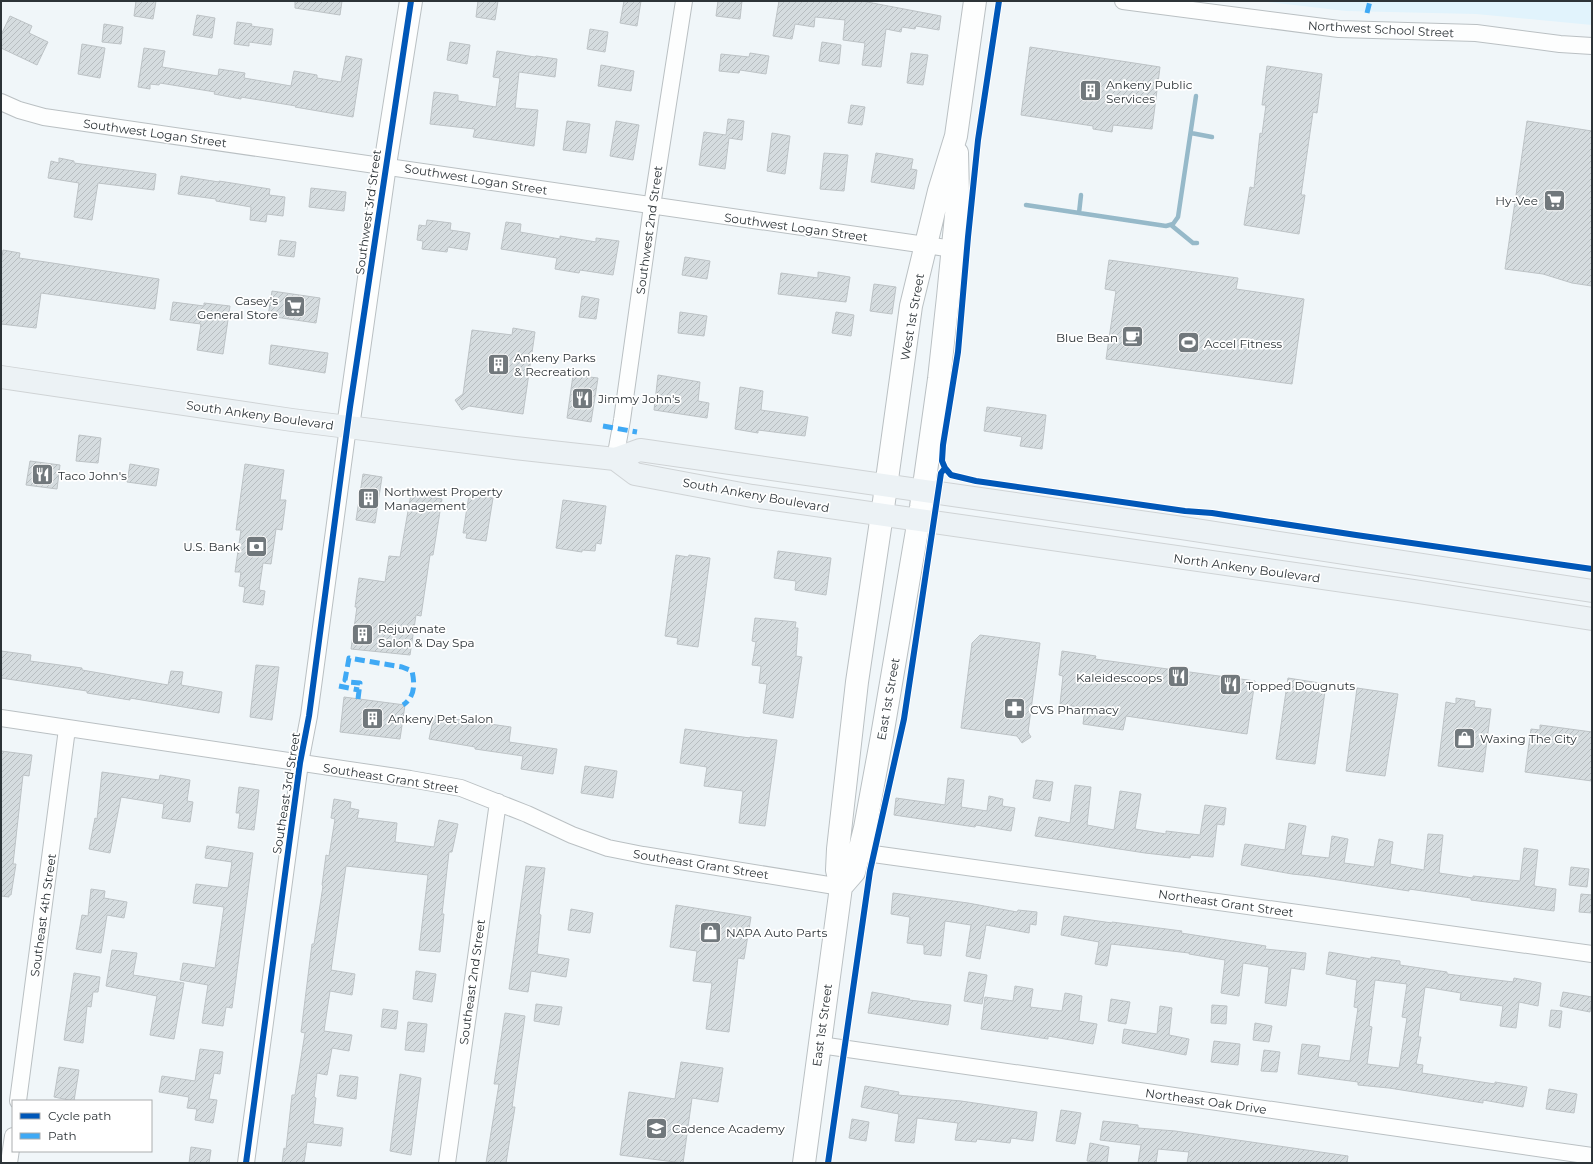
<svg xmlns="http://www.w3.org/2000/svg" width="1593" height="1164" viewBox="0 0 1593 1164" font-family="Montserrat,sans-serif">
	<style>
		.built { fill: #e1f3fc }
		.lines { fill: none; stroke-linecap: round; stroke-linejoin: round }
		.stream { stroke: #96b9c9; stroke-width: 4.5 }
		.building { fill: url(#building-hatch); stroke: #bdc3c6; fill-rule: evenodd }
		.street-casing { stroke: #bac0c3; stroke-width: 18 }
		.secondary-casing { stroke: #bac0c3; stroke-width: 24 }
		.primary-casing { stroke: #cfd3d5; stroke-width: 24 }
		.street { stroke: #fdfefe; stroke-width: 16 }
		.secondary { stroke: #fdfefe; stroke-width: 22 }
		.primary { stroke: #ecf2f5; stroke-width: 22 }
		.quiet { stroke: #3fa9f5; stroke-width: 5; stroke-dasharray: 10 5; stroke-linecap: butt }
		.cycleway-casing { stroke: #fff; stroke-width: 8 }
		.cycleway { stroke: #0057b8; stroke-width: 6 }
		.labels { text-anchor: middle; dominant-baseline: central; stroke-width: 3.5; stroke-linejoin: round; paint-order: stroke }
		.street-label { font-size: 12px; fill: #2d3438; stroke: #fff }
		.poi-label { font-size: 12px; fill: #2d3438; stroke: #fff; text-anchor: start }
	</style>
	<defs>
		<pattern id="building-hatch" width="6" height="6" patternUnits="userSpaceOnUse"><rect width="6" height="6" fill="#d5dcdf"/><path d="M-1 1l2-2M0 6l6-6M5 7l2-2" fill="none" stroke="#b7bdc0"/></pattern>
	</defs>
	<rect width="100%" height="100%" fill="#f0f6f9"/>
	<path class="built" d="M1258,1H1592V25L1476,14L1346,11Z"/>
	<g class="lines">
		<path class="stream" d="M1191,133L1212,137
			M1026,205L1166,226L1173,224L1178,217L1196,96
			M1079,213L1081,195
			M1171,225L1193,243H1197"/>
	</g>
	<path class="building" d="M136,1H156L153,19L134,16Z
		M295,1H342L340,15L295,8Z
		M478,1H498L495,20L476,17Z
		M624,1H641L637,26L620,23Z
		M718,1H742L740,19L716,16Z
		M779,1H862L941,16L939,30L916,26L915,29L902,27L901,32L886,29L881,67L862,65L865,43L843,40L845,20L815,17L814,27L795,24L792,39L773,36Z
		M197,15L215,18L212,38L193,35Z
		M10,16L32,26L29,33L48,42L37,65L1,48V35Z
		M237,22L252,24L251,26L273,29L271,45L249,42V46L234,44Z
		M104,24L123,27L121,44L102,42Z
		M590,29L608,32L605,52L587,49Z
		M450,42L470,45L467,64L447,60Z
		M822,42L841,45L839,64L819,61Z
		M82,44L105,48L100,78L78,74Z
		M1030,47L1160,67L1152,129L1113,125L1112,132L1093,129V126L1021,115Z
		M144,48L165,51L162,67L218,76L219,69L245,73L244,78L291,86L294,71L317,75V78L341,82L346,56L362,59L353,117L295,107L296,106L241,97V99L214,94L215,92L160,83L159,85L150,84V89L138,87Z
		M497,51L535,57L536,56L557,59L555,77L519,72L515,108L538,110L534,146L473,137L475,129L430,124L434,92L458,95V101L496,107L500,78L493,77Z
		M750,53L769,56L766,74L740,70L739,73L719,71L721,54L749,57Z
		M911,53L928,55L923,85L907,83Z
		M601,65L634,71L631,91L598,86Z
		M1267,66L1322,74L1317,113L1313,112L1301,195H1305L1299,234L1244,225L1250,187L1254,188L1260,133L1262,134L1266,105H1262Z
		M851,105L865,107L862,125L848,123Z
		M728,119L744,121L742,140L729,138L725,169L699,165L704,132L726,135Z
		M567,121L590,124L586,153L563,150Z
		M616,121L639,125L633,160L610,156Z
		M1527,121L1592,131V286L1572,283L1543,274L1505,269Z
		M772,133L790,136L785,174L767,171Z
		M824,153L848,155L844,191L820,189Z
		M876,153L913,159L911,169L917,170L914,189L871,182Z
		M59,158L74,161V163L156,174L154,190L98,183L92,220L74,217L79,183L48,178L51,161L59,163Z
		M181,176L219,182V181L270,189L269,195L285,197L283,216L267,214L266,222L250,220L251,207L216,201V199L178,194Z
		M311,188L346,192L344,211L309,207Z
		M427,220L451,223L450,230L470,233L467,250L448,247L447,252L422,249L423,241L417,240L419,225L426,226Z
		M506,222L521,224L520,232L560,239V236L596,242V238L619,241L613,275L580,270L579,273L555,269L557,258L501,249Z
		M280,240L296,242L294,257L278,255Z
		M3,250L20,253L19,258L159,279L155,309L41,293L36,328L1,324V264Z
		M685,257L710,261L707,279L682,275Z
		M1109,260L1238,278L1236,289L1304,299L1292,384L1106,359L1116,291L1105,289Z
		M818,272L850,277L846,302L778,294L781,273L818,278Z
		M874,284L896,287L892,314L870,311Z
		M272,291L320,298L316,323L268,316Z
		M582,296L599,299L596,319L579,317Z
		M173,302L204,306V303L230,306L223,354L197,350L201,324L170,320Z
		M680,312L707,316L704,336L678,333Z
		M836,312L854,315L851,336L832,333Z
		M513,328L535,332L523,414L469,406L462,410L455,400L463,394L472,330L512,335Z
		M271,345L328,353L325,373L269,364Z
		M573,375L598,378L591,422L567,418Z
		M658,375L700,382L698,401L709,403L707,418L654,410Z
		M740,387L763,391L761,410L808,417L805,436L758,430V433L735,429Z
		M987,407L1046,415L1042,449L1020,446L1022,437L984,431Z
		M79,435L101,438L98,463L76,461Z
		M30,461L60,465L57,489L26,485Z
		M130,464L159,469L156,486L127,482Z
		M245,464L284,470L280,500H286L282,530L276,529L271,564L263,563L259,590L265,591L263,605L243,602L245,587L239,586L241,572H235L241,530H236Z
		M363,474L382,477L375,523L356,520Z
		M411,494L442,499L433,555H430L421,616L416,615L410,655L351,649L357,607H355L359,578L385,582L389,556L400,557Z
		M469,495L493,498L486,541L466,538L467,533H463Z
		M563,500L606,506L601,544L596,543L595,551L582,550V552L556,548Z
		M778,551L831,558L826,595L795,590L796,581L774,578Z
		M676,555L688,557L689,555L710,558L698,647L677,644L678,638L665,636Z
		M755,618L796,622L795,628H798L796,656L802,657L793,718L763,713L767,684L759,683L761,666L752,665L756,642L752,641Z
		M980,635L1040,643L1028,732L1031,737L1022,743L1017,736L961,728L972,643Z
		M1,651L31,655L30,661L82,668V670L168,685L171,671L183,672L181,685L222,692L219,713L130,698V700L87,693V691L1,678Z
		M1062,651L1096,656L1095,659L1255,681L1247,734L1126,716L1123,730L1083,724L1085,708L1060,704L1063,676L1059,675Z
		M256,665L279,667L272,720L250,717Z
		M1288,678L1326,684L1315,764L1276,759Z
		M1357,688L1398,694L1385,776L1346,771Z
		M344,697L405,705L400,739L340,732Z
		M1456,698L1475,701L1474,707L1491,709L1483,772L1438,766L1446,702L1456,704Z
		M434,716L511,727L509,742L557,749L553,774L521,769L523,756L475,749V747L429,739Z
		M1540,725L1592,732V781L1525,772L1531,729L1540,730Z
		M685,729L750,738V737L777,740L765,826L739,823L743,791L704,786L707,767L680,763Z
		M1,751L32,755L29,776L23,775L13,864H16L11,895H9V897L1,896Z
		M585,766L617,771L613,798L581,793Z
		M102,772L159,780L160,775L190,780L187,801L193,802L190,822L162,818L164,804L121,797L110,853L89,849L95,818L97,819Z
		M948,778L964,780L961,807L987,811L989,796L1003,799L1002,806L1015,808L1011,831L976,825L975,827L894,815L896,798L945,805Z
		M1036,780L1053,782L1050,801L1033,798Z
		M1075,785L1091,787L1087,825L1114,830L1120,791L1141,794L1135,829L1166,834V831L1200,835L1205,805L1226,808L1224,825L1217,824L1213,857L1191,855L1190,858L1145,853L1035,836L1039,817L1070,823Z
		M239,787L259,790L254,830L238,828L240,813H236Z
		M334,799L351,802L350,808L359,810L357,818L397,823L395,842L434,847L439,820L458,824L452,852H449L442,914H444L440,952L419,950L428,875L346,866L331,970L355,974L352,995L330,991L324,1031L352,1035L349,1051L332,1048L327,1075L317,1073L314,1097L316,1098L313,1124L343,1128L341,1146L307,1142L304,1163H282L284,1148L286,1149L292,1095H295L305,1033L301,1032L312,944H314L323,886L322,885L326,855L329,856L335,819L331,818Z
		M1289,823L1306,826L1301,855L1329,858L1332,836L1348,839L1344,863L1374,867L1379,839L1393,842L1390,864L1424,870L1428,834L1443,835L1439,873L1473,878V876L1520,881L1524,848L1538,850L1534,886L1556,889L1554,911L1471,900V898L1409,889V891L1312,876L1292,874L1241,865L1245,844L1285,850Z
		M207,846L253,853L232,1008L226,1007L223,1026L202,1023L208,985L180,980L183,963L215,968L224,907L193,903L196,884L228,888L232,862L205,858Z
		M526,866L545,868L539,914L541,915L537,954L569,959L566,977L531,971L528,992L509,989Z
		M1571,867L1589,869L1587,887L1569,885Z
		M91,889L105,891L104,898L127,902L124,918L107,915L101,953L76,949L82,915L88,916Z
		M893,893L968,903L1017,912L1018,910L1037,912L1036,925L1030,924L1029,933L986,925L980,959L966,956L971,925L945,921L941,956L924,954V945L907,943L910,917L891,914Z
		M1581,894L1592,895V913L1579,912Z
		M676,905L751,917L744,959L738,958L729,1032L706,1029L712,983L693,981L697,951L670,947Z
		M571,909L593,913L590,933L568,930Z
		M1064,916L1112,923V922L1182,931L1181,933L1266,946L1265,949L1306,953L1304,970L1291,968L1286,1006L1265,1003L1269,967L1243,963L1239,996L1221,993L1225,960L1189,954V953L1111,944L1107,966L1095,964L1099,942L1061,935Z
		M112,950L137,953L133,975L184,983L174,1039L150,1035L157,996L106,986Z
		M1329,952L1371,959V957L1400,961V965L1447,972V974L1513,982L1514,978L1541,983L1538,1006L1519,1002L1516,1028L1500,1026L1503,1006L1460,1000L1461,993L1425,987L1418,1037H1421L1416,1064L1423,1065L1422,1073L1495,1084V1082L1527,1087L1523,1107L1483,1100V1103L1389,1088L1358,1085V1082L1298,1074L1302,1044L1320,1046L1318,1057L1350,1061L1358,1008L1354,1007L1357,980L1326,974ZM1375,980L1407,984L1402,1017L1407,1018L1399,1068L1367,1064L1372,1027L1369,1026Z
		M416,971L436,974L432,1002L413,999Z
		M969,972L987,975L982,1004L964,1001Z
		M74,973L100,977L98,992H93L91,1007L87,1006L83,1043L64,1040Z
		M1015,986L1033,989L1030,1007L1062,1011L1065,993L1082,996L1079,1021L1097,1024L1093,1044L1048,1036V1039L981,1029L985,997L1013,1001Z
		M872,992L910,999L909,1000L951,1005L948,1025L868,1013Z
		M1563,992L1592,997L1590,1012L1560,1006Z
		M1111,999L1130,1002L1126,1024L1108,1021Z
		M536,1004L562,1007L559,1025L534,1021Z
		M1212,1005L1227,1006L1226,1024L1211,1023Z
		M1160,1006L1172,1008L1169,1035L1189,1039L1186,1055L1122,1043L1124,1029L1157,1034Z
		M383,1009L398,1011L396,1029L381,1027Z
		M1551,1010L1562,1011L1560,1028L1549,1026Z
		M505,1013L525,1016L512,1107H515L506,1163H486L499,1084H494Z
		M408,1022L427,1024L424,1052L405,1050Z
		M1255,1023L1272,1026L1269,1042L1253,1040Z
		M1214,1041L1240,1044L1238,1065L1211,1062Z
		M200,1049L223,1052L220,1074L214,1073L209,1099L217,1100L213,1123L195,1120L197,1109L187,1108L189,1097L159,1092L162,1076L195,1081Z
		M1264,1050L1280,1052L1277,1072L1261,1071Z
		M681,1062L723,1068L718,1102L692,1098L683,1163L620,1155L629,1092L675,1099Z
		M59,1067L79,1070L74,1101L54,1097Z
		M400,1074L421,1078L411,1155L390,1151Z
		M340,1075L358,1077L356,1099L337,1096Z
		M865,1086L899,1092L898,1095L961,1101L1037,1112L1033,1141L1011,1138L1010,1143L977,1139L976,1142L955,1140L958,1123L917,1118L914,1143L895,1141L899,1114L861,1107Z
		M1549,1089L1577,1094L1574,1113L1546,1109Z
		M1061,1110L1081,1113L1075,1144L1056,1141Z
		M852,1119L869,1122L866,1141L849,1138Z
		M1103,1121L1138,1125V1128L1175,1131L1348,1156L1347,1163H1187L1189,1152L1158,1149L1156,1163H1138L1141,1145L1100,1140Z
		M1090,1143L1109,1147L1107,1163L1087,1161Z
		M191,1147L211,1150L209,1163H189Z"/>
	<g class="lines">
		<defs>
			<path id="street" d="M1123,1L1339,29L1476,33L1560,44L1592,46
				M1,102L19,110L44,117L953,249
				M615,459L622,420L652,206L684,1
				M1,718L410,779L461,788L527,814L572,835L608,848L643,855L841,887
				M859,852L1592,954
				M820,1045L1592,1156
				M18,1101L67,729
				M9,1163L13,1136
				M246,1163L300,763L309,716L348,427
				M447,1163L498,802"/>
			<path id="secondary" d="M348,427L385,165L411,1
				M841,887L854,872L865,828L882,736L921,507L939,379L948,297L958,195L957,153
				M804,1163L841,887L837,870L838,849L857,682L884,501L911,306L939,191L956,136L975,1"/>
			<path id="primary" d="M1,377L292,420L515,448L615,459L640,450L1182,528L1592,591
				M615,459L635,474L752,496L1413,591L1592,619"/>
		</defs>
		<use href="#street" class="street-casing"/>
		<use href="#secondary" class="secondary-casing"/>
		<use href="#primary" class="primary-casing"/>
		<use href="#street" class="street"/>
		<use href="#secondary" class="secondary"/>
		<use href="#primary" class="primary"/>
		<path class="quiet" d="M1367,13L1370,1
			M603,426L637,432
			M339,686L359,690
			M358,699L360,683L349,682L345,680L349,658L402,667L412,671C415,684 415,697 403,705"/>
		<defs>
			<path id="cycleway" d="M945,468L951,475L976,481L1185,511L1212,513L1356,535L1592,569
				M246,1163L300,763L309,716L350,407L411,1
				M828,1163L870,871L904,719L938,493L941,473L945,468L942,461L943,445L958,352L968,237L978,140L999,1"/>
		</defs>
		<use href="#cycleway" class="cycleway-casing"/>
		<use href="#cycleway" class="cycleway"/>
	</g>
	<defs>
		<symbol id="building-square" viewBox="-11 -11 22 22"><rect x="-9" y="-9" width="18" height="18" rx="4" fill="#71787c" stroke="#fff"/><path d="M-4-6H4V6H1V3H-1V6H-4ZM-2.5-4.3h1.7v1.8h-1.7ZM.8-4.3h1.7v1.8H.8ZM-2.5-1h1.7V.8h-1.7ZM.8-1h1.7V.8H.8Z" fill="#fff"/></symbol>
		<symbol id="supermarket-square" viewBox="-11 -11 22 22"><rect x="-9" y="-9" width="18" height="18" rx="4" fill="#71787c" stroke="#fff"/><path d="M-6-5.5h2.5l.6 2H6L4.5 2H-2.5L-4.4-4H-6ZM-1.5 3.2a1.3 1.3 0 1 0 .1 0ZM3 3.2a1.3 1.3 0 1 0 .1 0Z" fill="#fff"/></symbol>
		<symbol id="cafe-square" viewBox="-11 -11 22 22"><rect x="-9" y="-9" width="18" height="18" rx="4" fill="#71787c" stroke="#fff"/><path d="M-5.5-4.5H6V0H3Q3 3.5 0 3.5H-2.5Q-5.5 3.5-5.5 0ZM3-3.2v2h1.7v-2ZM-6 4.5H4V6H-6Z" fill="#fff"/></symbol>
		<symbol id="stadium-square" viewBox="-11 -11 22 22"><rect x="-9" y="-9" width="18" height="18" rx="4" fill="#71787c" stroke="#fff"/><path d="M0-5a6.5 5 0 1 0 0 10a6.5 5 0 1 0 0-10ZM-3.5-1.8h7v3.6h-7Z" fill="#fff"/></symbol>
		<symbol id="restaurant-square" viewBox="-11 -11 22 22"><rect x="-9" y="-9" width="18" height="18" rx="4" fill="#71787c" stroke="#fff"/><path d="M-5-6h1v4h1v-4h1v4h1v-4h1v5L-1.5 .5V6h-2V.5L-5-1ZM5-6V6H3V1.5H1.5Q1.5-4 5-6Z" fill="#fff"/></symbol>
		<symbol id="bank-square" viewBox="-11 -11 22 22"><rect x="-9" y="-9" width="18" height="18" rx="4" fill="#71787c" stroke="#fff"/><path d="M-6-4H6V4H-6ZM0-2.3a2.3 2.3 0 1 0 0 4.6a2.3 2.3 0 1 0 0-4.6Z" fill="#fff"/></symbol>
		<symbol id="pharmacy-square" viewBox="-11 -11 22 22"><rect x="-9" y="-9" width="18" height="18" rx="4" fill="#71787c" stroke="#fff"/><path d="M-2-6h4v4h4v4h-4v4h-4v-4h-4v-4h4Z" fill="#fff"/></symbol>
		<symbol id="shop-square" viewBox="-11 -11 22 22"><rect x="-9" y="-9" width="18" height="18" rx="4" fill="#71787c" stroke="#fff"/><path d="M-5-2.5h2.3a2.7 3.5 0 0 1 5.4 0H5L5.5 6h-11ZM-1.5-2.5h3a1.5 2.3 0 0 0-3 0Z" fill="#fff"/></symbol>
		<symbol id="school-square" viewBox="-11 -11 22 22"><rect x="-9" y="-9" width="18" height="18" rx="4" fill="#71787c" stroke="#fff"/><path d="M0-5L7-2L0 1L-7-2ZM-4 1L0 2.5L4 1V4Q0 6-4 4Z" fill="#fff"/></symbol>
	</defs>
	<g fill-rule="evenodd">
		<use href="#building-square" x="1078" y="78" width="25" height="25"/>
		<use href="#supermarket-square" x="1542" y="188" width="25" height="25"/>
		<use href="#supermarket-square" x="282" y="294" width="25" height="25"/>
		<use href="#cafe-square" x="1120" y="324" width="25" height="25"/>
		<use href="#stadium-square" x="1176" y="330" width="25" height="25"/>
		<use href="#building-square" x="486" y="352" width="25" height="25"/>
		<use href="#restaurant-square" x="570" y="386" width="25" height="25"/>
		<use href="#restaurant-square" x="30" y="462" width="25" height="25"/>
		<use href="#building-square" x="356" y="486" width="25" height="25"/>
		<use href="#bank-square" x="244" y="534" width="25" height="25"/>
		<use href="#building-square" x="350" y="622" width="25" height="25"/>
		<use href="#restaurant-square" x="1166" y="664" width="25" height="25"/>
		<use href="#restaurant-square" x="1218" y="672" width="25" height="25"/>
		<use href="#pharmacy-square" x="1002" y="696" width="25" height="25"/>
		<use href="#building-square" x="360" y="706" width="25" height="25"/>
		<use href="#shop-square" x="1452" y="726" width="25" height="25"/>
		<use href="#shop-square" x="698" y="920" width="25" height="25"/>
		<use href="#school-square" x="644" y="1116" width="25" height="25"/>
	</g>
	<g class="labels">
		<g class="street-label">
			<text transform="translate(1381 29) rotate(3)">Northwest School Street</text>
			<text transform="translate(155 133) rotate(8)">Southwest Logan Street</text>
			<text transform="translate(476 179) rotate(9)">Southwest Logan Street</text>
			<text transform="translate(368 212) rotate(-82)">Southwest 3rd Street</text>
			<text transform="translate(796 227) rotate(8)">Southwest Logan Street</text>
			<text transform="translate(649 230) rotate(-82)">Southwest 2nd Street</text>
			<text transform="translate(912 317) rotate(-80)">West 1st Street</text>
			<text transform="translate(260 415) rotate(8)">South Ankeny Boulevard</text>
			<text transform="translate(756 495) rotate(10)">South Ankeny Boulevard</text>
			<text transform="translate(1247 568) rotate(8)">North Ankeny Boulevard</text>
			<text transform="translate(888 699) rotate(-80)">East 1st Street</text>
			<text transform="translate(391 778) rotate(9)">Southeast Grant Street</text>
			<text transform="translate(286 793) rotate(-81)">Southeast 3rd Street</text>
			<text transform="translate(701 864) rotate(9)">Southeast Grant Street</text>
			<text transform="translate(1226 903) rotate(8)">Northeast Grant Street</text>
			<text transform="translate(43 915) rotate(-82)">Southeast 4th Street</text>
			<text transform="translate(472 982) rotate(-82)">Southeast 2nd Street</text>
			<text transform="translate(822 1025) rotate(-82)">East 1st Street</text>
			<text transform="translate(1206 1101) rotate(8)">Northeast Oak Drive</text>
		</g>
		<g class="poi-label">
			<text x="1106" y="84">Ankeny Public<tspan x="1106" dy="14">Services</tspan></text>
			<text x="1538" y="200" text-anchor="end">Hy-Vee</text>
			<text x="278" y="300" text-anchor="end">Casey's<tspan x="278" dy="14">General Store</tspan></text>
			<text x="1118" y="337" text-anchor="end">Blue Bean</text>
			<text x="1204" y="343">Accel Fitness</text>
			<text x="514" y="357">Ankeny Parks<tspan x="514" dy="14">&amp; Recreation</tspan></text>
			<text x="598" y="398">Jimmy John's</text>
			<text x="58" y="475">Taco John's</text>
			<text x="384" y="491">Northwest Property<tspan x="384" dy="14">Management</tspan></text>
			<text x="240" y="546" text-anchor="end">U.S. Bank</text>
			<text x="378" y="628">Rejuvenate<tspan x="378" dy="14">Salon &amp; Day Spa</tspan></text>
			<text x="1162" y="677" text-anchor="end">Kaleidescoops</text>
			<text x="1246" y="685">Topped Dougnuts</text>
			<text x="1030" y="709">CVS Pharmacy</text>
			<text x="388" y="718">Ankeny Pet Salon</text>
			<text x="1480" y="738">Waxing The City</text>
			<text x="726" y="932">NAPA Auto Parts</text>
			<text x="672" y="1128">Cadence Academy</text>
		</g>
	</g>
	<rect width="1593" height="1164" fill="none" stroke="#2d3438" stroke-width="4"/>
	<rect x="12" y="1100" width="140" height="52" fill="#ffffff" stroke="#abaeaf"/>
	<rect x="20" y="1113" width="20" height="6" fill="#0057b8" stroke="#abaeaf"/>
	<text x="48" y="1120" font-size="12" fill="#2d3438">Cycle path</text>
	<rect x="20" y="1133" width="20" height="6" fill="#3fa9f5" stroke="#abaeaf"/>
	<text x="48" y="1140" font-size="12" fill="#2d3438">Path</text>
</svg>
